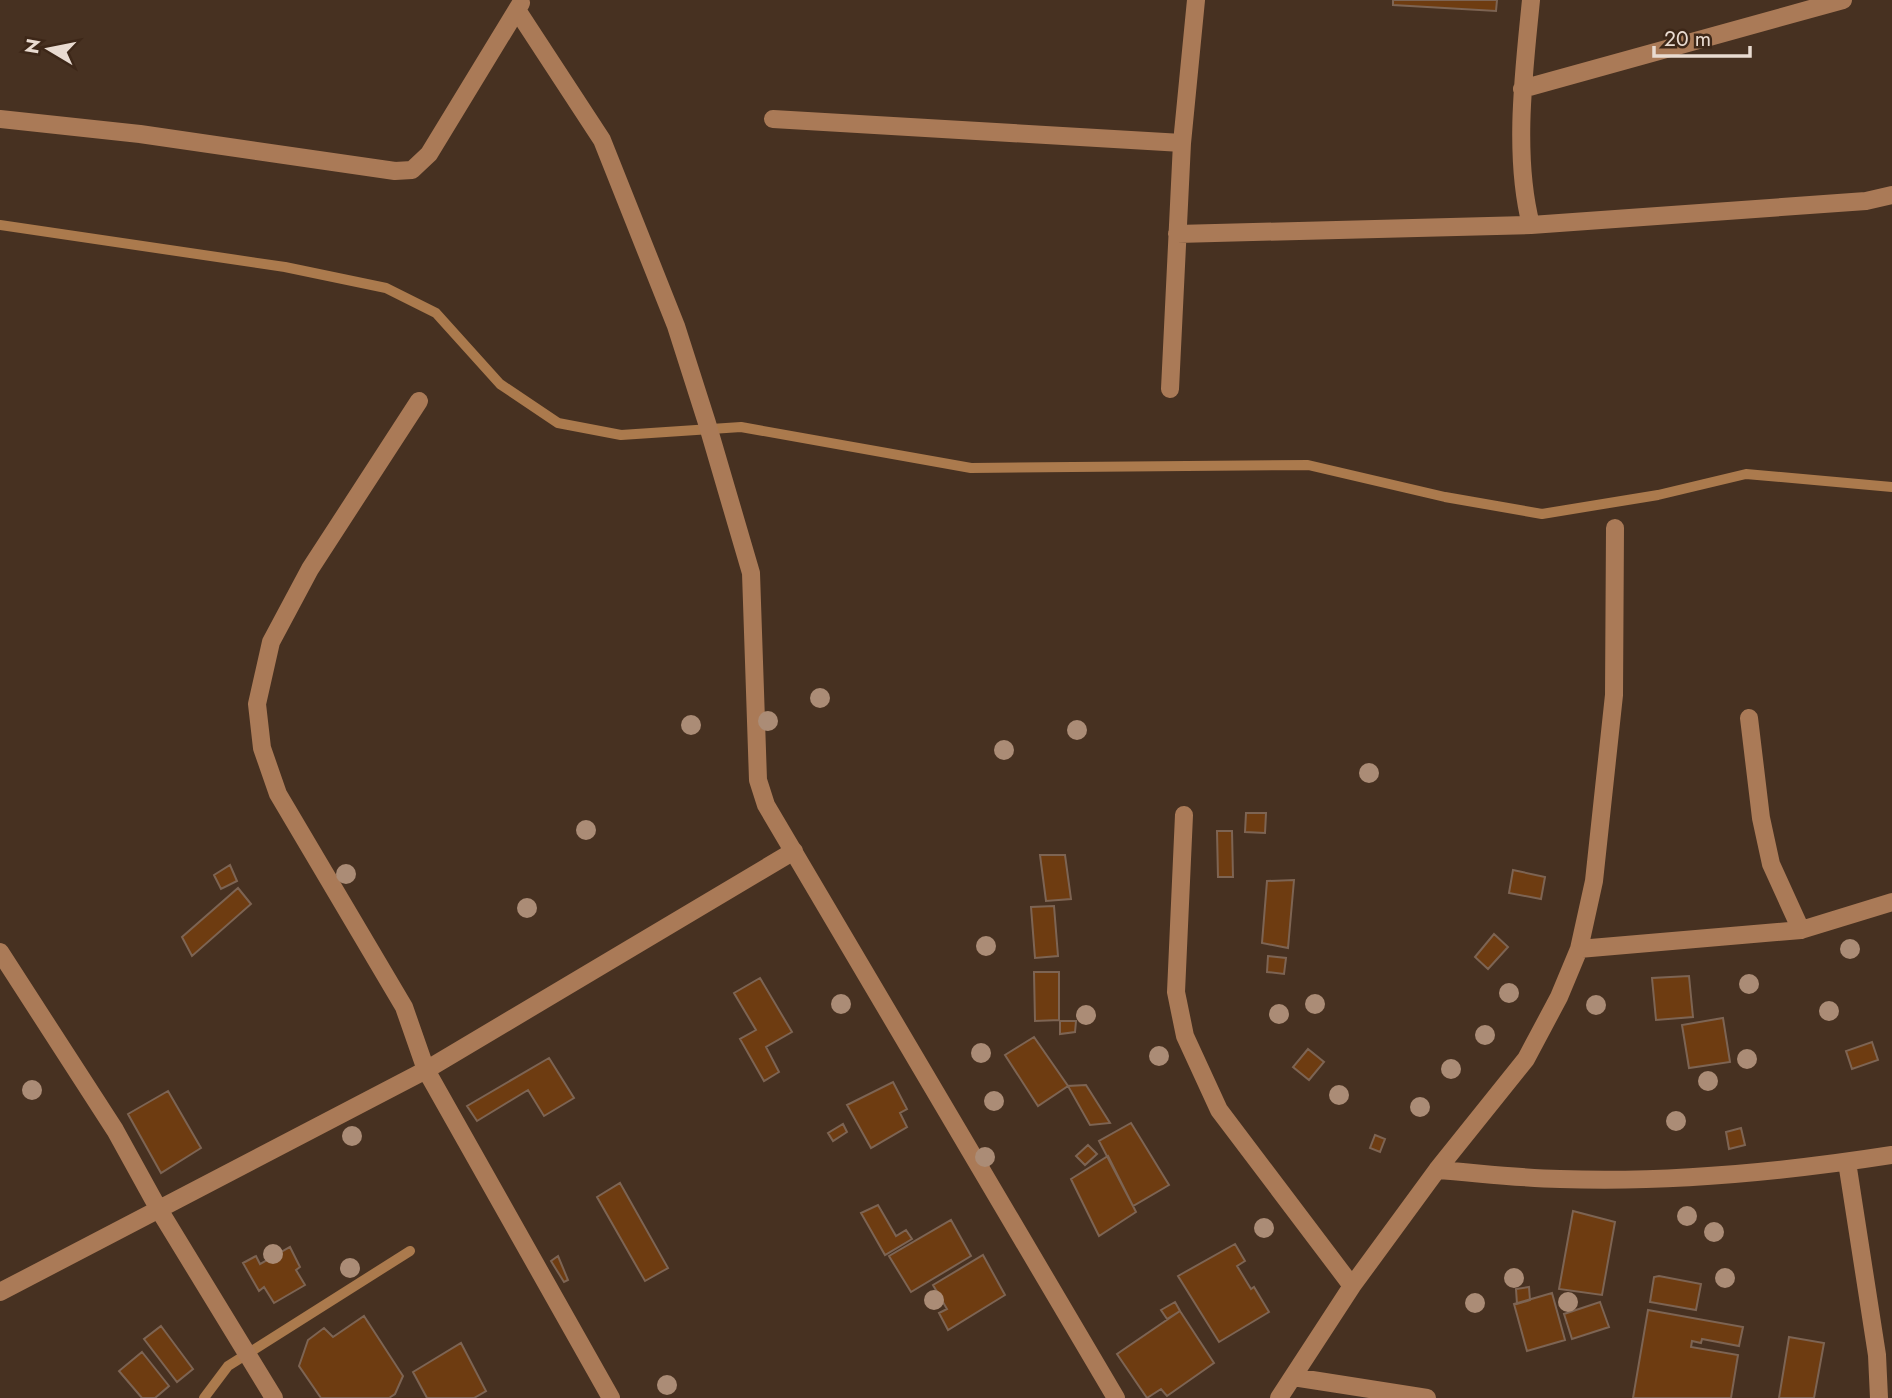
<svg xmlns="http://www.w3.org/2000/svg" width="1892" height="1398" viewBox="0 0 1892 1398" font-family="Jost,sans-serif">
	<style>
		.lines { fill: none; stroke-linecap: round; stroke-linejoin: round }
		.stream { stroke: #ab7a4d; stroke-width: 10 }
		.building { fill: #6e3c11; stroke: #7d6453; stroke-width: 2 }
		.minor { stroke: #aa7a57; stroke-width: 18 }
		.tree { fill: #ab8c76 }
	</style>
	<rect width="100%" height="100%" fill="#473121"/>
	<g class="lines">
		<path class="stream" d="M0,225L285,267L386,288L436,313L500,384L558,423L621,435L741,427L971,468L1308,465L1445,497L1542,514L1658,495L1746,474L1892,487
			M204,1398L228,1366L410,1251"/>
	</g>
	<path class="building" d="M1393,0H1497L1496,11L1393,5Z
		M1246,813H1266L1265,833L1245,832Z
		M1217,831H1232L1233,877H1218Z
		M1040,855H1065L1071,899L1046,901Z
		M230,865L237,881L221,889L214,875Z
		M1513,870L1545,877L1541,899L1509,893Z
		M1294,880L1288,948L1262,943L1267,881Z
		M238,888L251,904L192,956L182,937Z
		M1054,906L1058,956L1035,958L1031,907Z
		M1494,934L1508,947L1488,969L1475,957Z
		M1268,956L1286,958L1284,974L1267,972Z
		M1034,972H1059V1020L1035,1021Z
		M1689,976L1693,1017L1656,1020L1652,978Z
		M760,978L792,1032L766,1047L779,1072L764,1081L740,1039L756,1030L734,993Z
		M1723,1018L1730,1062L1689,1068L1682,1025Z
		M1060,1021H1076L1075,1032L1060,1034Z
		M1034,1037L1068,1086L1038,1106L1005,1055Z
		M1872,1042L1878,1060L1852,1069L1846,1051Z
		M1308,1049L1324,1062L1309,1080L1293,1067Z
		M549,1058L574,1098L544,1116L528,1090L477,1121L467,1106Z
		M893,1082L907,1109L900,1113L907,1127L871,1148L847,1105Z
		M1086,1085L1110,1123L1090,1125L1068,1086Z
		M168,1091L201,1148L161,1173L128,1114Z
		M1131,1123L1169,1185L1133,1206L1099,1141Z
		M843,1124L847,1132L833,1141L828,1133Z
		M1741,1128L1745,1145L1729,1149L1726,1132Z
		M1375,1135L1385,1139L1380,1152L1370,1148Z
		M1088,1145L1097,1154L1085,1165L1076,1156Z
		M1108,1156L1136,1212L1099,1236L1071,1179Z
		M620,1183L668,1268L645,1281L597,1197Z
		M878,1205L896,1236L906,1230L912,1239L885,1255L861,1213Z
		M1573,1211L1615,1222L1602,1295L1559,1289Z
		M951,1220L971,1256L911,1292L889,1256Z
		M1235,1244L1245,1261L1237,1266L1251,1289L1254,1287L1269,1312L1219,1342L1178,1276Z
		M290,1247L300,1267L296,1270L305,1285L274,1303L264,1287L259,1291L243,1263L256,1256L260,1264Z
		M983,1255L1005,1295L948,1330L939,1313L947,1309L933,1285Z
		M558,1256L568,1280L564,1282L551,1261Z
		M1659,1276L1701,1284L1696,1310L1650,1302L1654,1277Z
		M1529,1287L1530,1300L1517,1304L1516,1289Z
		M1552,1293L1565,1340L1527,1351L1514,1304Z
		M1175,1302L1180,1311L1167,1319L1161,1310Z
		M1600,1302L1609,1327L1572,1339L1564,1314Z
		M1648,1310L1743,1327L1739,1346L1702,1339L1701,1343L1692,1341L1691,1347L1738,1355L1731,1398H1633Z
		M1180,1311L1214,1363L1167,1396L1161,1389L1147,1398L1117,1354Z
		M364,1316L403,1376L395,1394L389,1398H321L299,1366L308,1340L324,1328L333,1337Z
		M161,1326L193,1369L177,1382L144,1339Z
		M1789,1337L1824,1343L1814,1398H1779Z
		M461,1343L486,1391L474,1398H427L413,1372Z
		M142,1352L169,1386L155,1398H142L119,1371Z"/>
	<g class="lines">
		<path class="minor" d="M517,10L602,140L676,326L707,423L751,573L758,780L766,805L1116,1398
			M1522,89L1843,0
			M0,119L140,134L395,171L412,170L429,154L521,3
			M773,119L1182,143
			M1531,225C1513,155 1524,71 1531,0
			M1177,234L1531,225L1866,201L1892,195
			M1170,389L1182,143L1196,0
			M419,401L310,569L271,642L257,704L262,748L278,794L404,1007L426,1070L611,1398
			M1749,718L1761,818L1771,864L1801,930
			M1184,815L1176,992L1185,1036L1219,1110L1352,1286
			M1579,949L1801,930L1892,902
			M0,952L115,1130L158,1208L274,1398
			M1847,1162L1877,1355L1879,1398
			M1437,1170C1478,1173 1519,1178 1560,1179C1671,1183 1783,1172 1892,1155
			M0,1292L426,1070L794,851
			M1293,1377L1427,1398
			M1279,1398L1352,1286L1437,1170L1526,1059L1559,997L1579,949L1594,881L1614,695L1615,528"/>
	</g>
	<g class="tree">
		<circle cx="820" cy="698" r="10"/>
		<circle cx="768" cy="721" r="10"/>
		<circle cx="691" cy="725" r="10"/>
		<circle cx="1077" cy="730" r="10"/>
		<circle cx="1004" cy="750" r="10"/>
		<circle cx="1369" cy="773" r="10"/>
		<circle cx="586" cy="830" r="10"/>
		<circle cx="346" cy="874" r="10"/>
		<circle cx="527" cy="908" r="10"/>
		<circle cx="986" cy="946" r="10"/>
		<circle cx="1850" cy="949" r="10"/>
		<circle cx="1749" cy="984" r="10"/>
		<circle cx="1509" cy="993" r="10"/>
		<circle cx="841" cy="1004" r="10"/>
		<circle cx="1315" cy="1004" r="10"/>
		<circle cx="1596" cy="1005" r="10"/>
		<circle cx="1829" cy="1011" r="10"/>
		<circle cx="1279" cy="1014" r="10"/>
		<circle cx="1086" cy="1015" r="10"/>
		<circle cx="1485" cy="1035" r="10"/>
		<circle cx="981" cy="1053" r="10"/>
		<circle cx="1159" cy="1056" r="10"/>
		<circle cx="1747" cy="1059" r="10"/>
		<circle cx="1451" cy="1069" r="10"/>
		<circle cx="1708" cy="1081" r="10"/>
		<circle cx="32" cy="1090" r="10"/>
		<circle cx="1339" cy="1095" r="10"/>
		<circle cx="994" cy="1101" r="10"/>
		<circle cx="1420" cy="1107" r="10"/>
		<circle cx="1676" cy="1121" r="10"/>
		<circle cx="352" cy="1136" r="10"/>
		<circle cx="985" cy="1157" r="10"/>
		<circle cx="1687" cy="1216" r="10"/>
		<circle cx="1264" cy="1228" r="10"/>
		<circle cx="1714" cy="1232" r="10"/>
		<circle cx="273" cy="1254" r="10"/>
		<circle cx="350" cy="1268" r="10"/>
		<circle cx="1514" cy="1278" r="10"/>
		<circle cx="1725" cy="1278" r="10"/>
		<circle cx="934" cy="1300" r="10"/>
		<circle cx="1568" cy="1302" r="10"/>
		<circle cx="1475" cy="1303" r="10"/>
		<circle cx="667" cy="1385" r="10"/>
	</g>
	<g transform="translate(49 49) rotate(280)" stroke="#3d2718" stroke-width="5" paint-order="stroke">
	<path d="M0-5L12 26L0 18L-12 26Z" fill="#e9dbd1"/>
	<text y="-10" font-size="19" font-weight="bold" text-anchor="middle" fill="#e9dbd1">N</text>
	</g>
	<path d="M1654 46v10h96v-10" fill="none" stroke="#e9dbd1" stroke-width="3.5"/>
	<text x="1664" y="46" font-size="21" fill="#e9dbd1" stroke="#3d2718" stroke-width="5" paint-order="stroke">20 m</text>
</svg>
